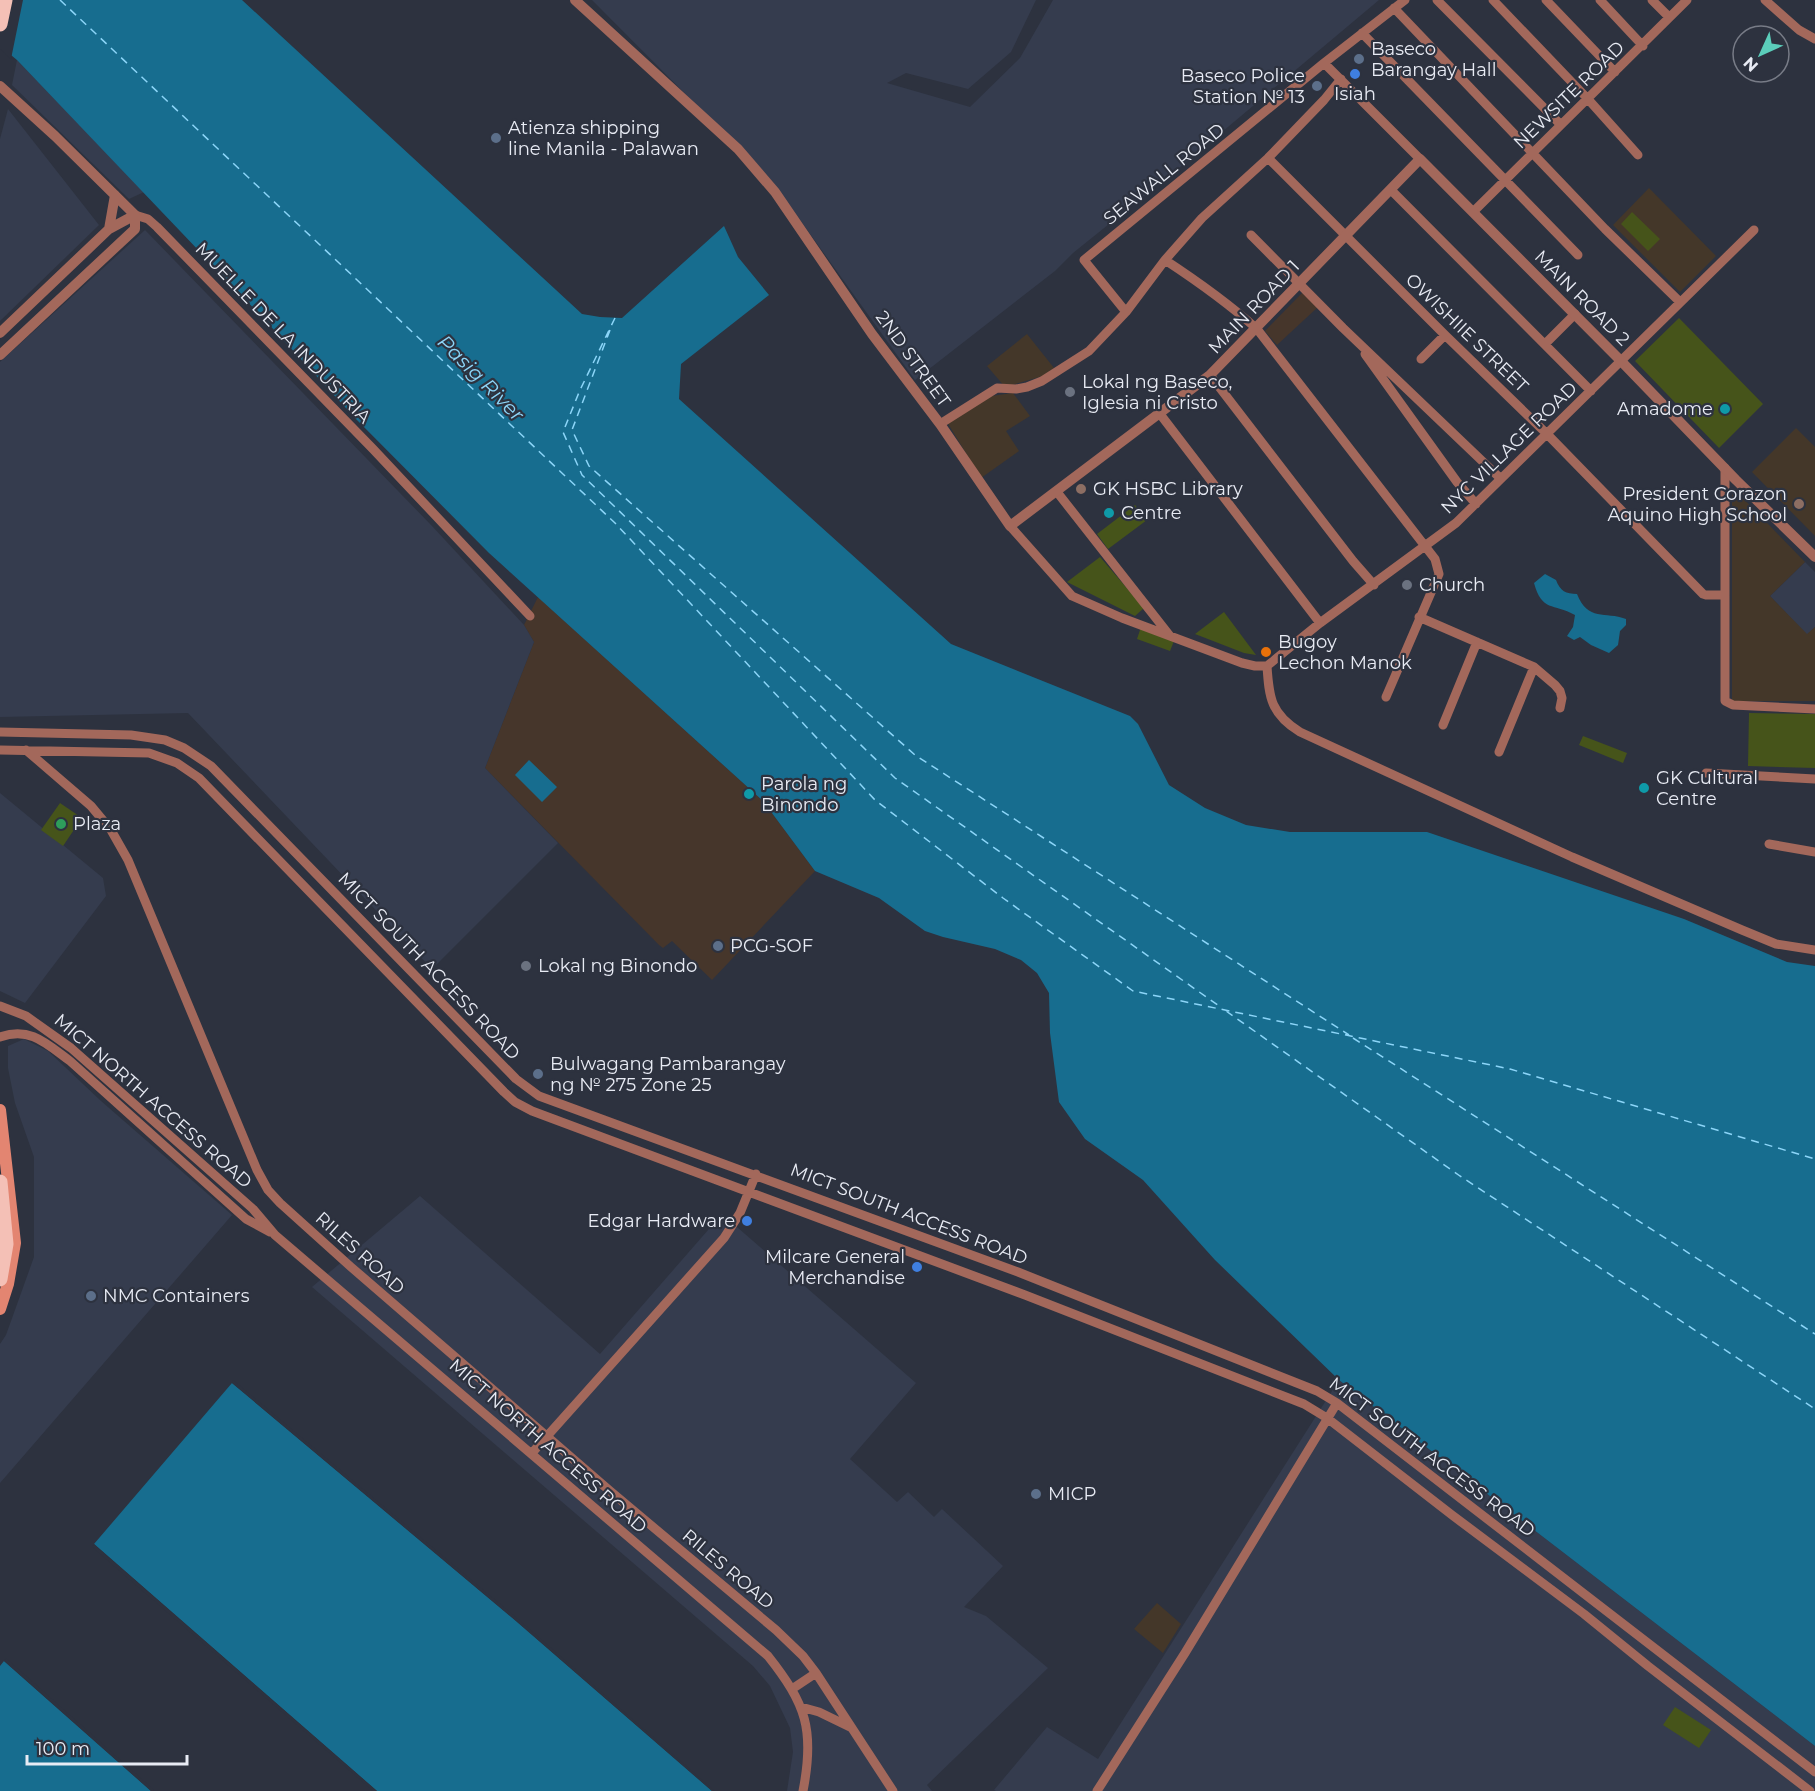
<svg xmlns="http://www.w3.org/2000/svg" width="1815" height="1791" viewBox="0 0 1815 1791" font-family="Montserrat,sans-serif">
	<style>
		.commercial { fill: #46362b }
		.built { fill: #353c4e }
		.education { fill: #443729 }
		.green { fill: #46541a }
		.water { fill: #176d8f }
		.pier { fill: #2d323f }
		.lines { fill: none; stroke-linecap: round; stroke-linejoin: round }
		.ferry { stroke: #8cd5f8; stroke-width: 1.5; stroke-dasharray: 8 6; stroke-linecap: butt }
		.minor { stroke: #a3685b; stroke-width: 9 }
		.tertiary { stroke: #a3685b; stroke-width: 10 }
		.secondary { stroke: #e38571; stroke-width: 12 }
		.trunk { stroke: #f4c0b6; stroke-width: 15 }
		.service-dot { fill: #5c6f8a; stroke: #2d323f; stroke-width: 2 }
		.shop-dot { fill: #3f7fe0; stroke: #2d323f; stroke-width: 2 }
		.worship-dot { fill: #6b7280; stroke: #2d323f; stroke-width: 2 }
		.culture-dot { fill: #0f9aa8; stroke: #2d323f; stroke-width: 2 }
		.education-dot { fill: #8d6e63; stroke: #2d323f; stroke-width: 2 }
		.food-dot { fill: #e8710a; stroke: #2d323f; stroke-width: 2 }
		.leisure-dot { fill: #2e9e5b; stroke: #2d323f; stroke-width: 2 }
		.labels { text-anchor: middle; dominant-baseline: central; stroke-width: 4.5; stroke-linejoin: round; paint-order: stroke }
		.poi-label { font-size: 18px; fill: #e8ebf4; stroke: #2d323f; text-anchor: start }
		.street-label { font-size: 18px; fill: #e8ebf4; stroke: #2d323f }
		.water-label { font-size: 20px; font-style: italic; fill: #8cd5f8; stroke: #2d323f }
	</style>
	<rect width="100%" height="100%" fill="#2d323f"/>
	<path class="commercial" d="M1303,292L1318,307L1277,345L1265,331Z
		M538,597L763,801L815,871L712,980L672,941L663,948L659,945L485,768L534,642L524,625Z"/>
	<path class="built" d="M592,0H1036L1011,52L968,89L906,73L887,83L970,107L1020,58L1053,0H1379L1185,163L1073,253L1055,271L915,380L772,181Z
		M17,60L144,192L129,199L12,85Z
		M8,109L99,225L0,321V139Z
		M145,230L432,526L524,625L534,642L485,768L558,843L432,969L188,713L0,717V362Z
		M1805,562L1815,572V627L1807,635L1770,596Z
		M0,793L103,878L106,896L25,1003L0,991Z
		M24,1039L48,1051L101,1101L232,1215L0,1483V1344L6,1335L34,1257V1157L15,1103L8,1068V1046Z
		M420,1196L600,1354L722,1214L916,1383L850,1459L897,1502L908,1492L934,1517L942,1509L1003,1566L964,1607L986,1616L1048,1668L927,1785L932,1791H787L793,1752L790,1728L770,1686L753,1666L312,1287Z
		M1339,1380L1815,1746V1791H996L994,1790L1047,1727L1098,1759Z"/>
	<path class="education" d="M1649,188L1716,256L1680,292L1613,225Z
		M1027,334L1054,368L1043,376L1005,387L987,366Z
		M1013,393L1030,416L1006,431L1019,451L981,478L947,422L991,396Z
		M1796,428L1815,447V536L1752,472Z
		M1737,492L1805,562L1770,596L1807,634L1815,627V701H1732V495Z
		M1157,1603L1181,1624L1163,1653L1134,1629Z"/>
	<path class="green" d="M1632,212L1660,239L1648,251L1621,224Z
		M1679,318L1763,404L1719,448L1635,361Z
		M1135,505L1147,520L1108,549L1097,534Z
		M1100,557L1144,608L1135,616L1067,582Z
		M1224,612L1256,655L1244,653L1195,634Z
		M1142,624L1176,636L1170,651L1137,639Z
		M1749,713L1815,714V768L1748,766Z
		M1583,736L1627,753L1623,763L1579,745Z
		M60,803L82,818L63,846L41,830Z
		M1675,1707L1711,1730L1699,1748L1663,1725Z"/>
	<path class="water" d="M0,0H242L582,314L600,317L622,318L724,226L738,257L769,295L681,364L679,399L951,644L1130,716L1138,724L1169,785L1205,808L1246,825L1290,832H1427L1684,919L1787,962L1815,966V1746L1339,1380L1215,1260L1143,1180L1085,1139L1059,1102L1050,1033L1049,993L1037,973L1021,960L995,949L943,937L925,931L879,898L815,871L763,801L489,553L356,419L263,318L17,60L0,46Z
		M1545,574L1556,580C1560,591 1566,594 1577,594C1588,622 1605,611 1626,619V625L1620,631L1618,645L1609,653L1591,645L1580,637L1574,640L1567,636L1573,627L1575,615C1553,603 1542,612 1534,583Z
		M529,760L557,787L542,802L515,775Z
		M232,1383L516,1621L712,1791H377L94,1544Z
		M4,1661L151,1791H0V1666Z"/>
	<path class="pier" d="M0,0H23L11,59L0,49Z
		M233,1380L518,1619L715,1791H712L516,1621L232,1383Z
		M94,1544L377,1791H373L92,1547Z
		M6,1658L153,1789L154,1791H151L4,1661Z"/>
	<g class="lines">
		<path class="ferry" d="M60,0L615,523L875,800L1003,898L1133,991L1510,1069L1815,1159
			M615,318L580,390L563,432L582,475L895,778L1222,1008
			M610,330L572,430L589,466L915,755L1349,1035
			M1226,1011L1460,1176L1815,1409
			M1353,1038L1815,1334"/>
		<path class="minor" d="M1437,0L1560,124
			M1493,0L1587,98L1638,155
			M1546,0L1615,72
			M1600,0L1643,46
			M1652,0L1669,17
			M1765,0L1799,30L1815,39
			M1394,8L1605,229L1680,302
			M1362,33L1578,255
			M1324,63L1420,159
			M1268,158L1445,335L1547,434L1703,594L1706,595H1725
			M1391,190L1591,391
			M1473,212L1687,0
			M135,215L148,219L157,227L373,449L530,616
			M1251,235L1343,328L1501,479
			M1165,260C1197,281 1228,303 1257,329L1435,559L1439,574L1386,697
			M1126,312L1084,260L1324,63L1405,0
			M1545,344L1575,314
			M1365,354L1457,482L1476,504
			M1421,359L1445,335
			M1210,375L1353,561L1374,585
			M1160,414L1320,623
			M940,424L997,388L1016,389L1027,387L1042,381L1089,351L1126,312L1165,260L1202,218L1268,158L1324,100L1341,79
			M1725,468V701L1733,705L1815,709
			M1057,492L1170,636
			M1010,526L1072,596L1122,618L1242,663L1255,666H1267
			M1419,617L1534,667L1555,685L1560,691L1562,698L1560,708
			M1267,666L1320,623L1456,523L1754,230
			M1267,666C1269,698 1271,714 1300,732L1572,857L1742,930L1776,944L1815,950
			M1443,725L1477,642
			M0,732L131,735L165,740L184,748L211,766L516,1079L539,1096L1018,1272L1317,1391L1337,1403L1815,1772
			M0,750L149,753L177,763L199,778L504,1092L515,1102L532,1111L1025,1295L1304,1404L1327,1418L1452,1515L1584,1614L1648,1666L1810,1791
			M26,750L91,806L111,830L128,860L257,1170L268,1190L280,1203L351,1267L610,1491L776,1630L803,1656L816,1673L893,1791
			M1499,752L1534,667
			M1706,773L1815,779
			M1769,844L1815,852
			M0,1006L26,1016L71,1048L253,1209L275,1235L768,1656C806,1704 815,1730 803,1791
			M0,1037C30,1026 47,1044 70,1061L246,1219L270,1232
			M532,1453L724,1238L740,1213L756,1174
			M792,1689L816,1673
			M801,1707L819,1712L852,1728
			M1097,1791L1185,1653L1337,1403"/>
		<path class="tertiary" d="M575,0L738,149L775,192L872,334L940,424L1010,526L1210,375L1420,159L1621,361L1736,480L1815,557
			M0,86L55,136L135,215
			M109,229L135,215
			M0,333L109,229L115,195
			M0,355L135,229V215"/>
		<path class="secondary" d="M0,1110L15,1243L8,1284L0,1309"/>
		<path class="trunk" d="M0,24L5,0
			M0,1182L6,1244L0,1279"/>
	</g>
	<g class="service-dot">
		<circle cx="1359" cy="59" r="6"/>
		<circle cx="1317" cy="86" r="6"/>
		<circle cx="496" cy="138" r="6"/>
		<circle cx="718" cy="946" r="6"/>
		<circle cx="538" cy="1074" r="6"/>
		<circle cx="91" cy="1296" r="6"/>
		<circle cx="1036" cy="1494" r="6"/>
	</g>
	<g class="shop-dot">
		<circle cx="1355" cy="74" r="6"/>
		<circle cx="747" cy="1221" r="6"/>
		<circle cx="917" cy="1267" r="6"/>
	</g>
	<g class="worship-dot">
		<circle cx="1070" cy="392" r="6"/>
		<circle cx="1407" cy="585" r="6"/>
		<circle cx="526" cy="966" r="6"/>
	</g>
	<g class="culture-dot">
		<circle cx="1725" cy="409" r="6"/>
		<circle cx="1109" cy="513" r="6"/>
		<circle cx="1644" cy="788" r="6"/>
		<circle cx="749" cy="794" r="6"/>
	</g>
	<g class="education-dot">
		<circle cx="1081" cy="489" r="6"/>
		<circle cx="1799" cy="504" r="6"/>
	</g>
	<circle class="food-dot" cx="1266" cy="652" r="6"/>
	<circle class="leisure-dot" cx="61" cy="824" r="6"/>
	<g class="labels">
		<g class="poi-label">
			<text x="1371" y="49">Baseco<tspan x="1371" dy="21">Barangay Hall</tspan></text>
			<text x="1305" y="76" text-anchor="end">Baseco Police<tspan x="1305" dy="21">Station № 13</tspan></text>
			<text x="1355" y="94" text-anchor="middle">Isiah</text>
			<text x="508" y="128">Atienza shipping<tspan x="508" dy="21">line Manila - Palawan</tspan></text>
			<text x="1082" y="382">Lokal ng Baseco,<tspan x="1082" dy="21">Iglesia ni Cristo</tspan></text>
			<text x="1713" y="409" text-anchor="end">Amadome</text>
			<text x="1093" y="489">GK HSBC Library</text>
			<text x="1787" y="494" text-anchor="end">President Corazon<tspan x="1787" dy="21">Aquino High School</tspan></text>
			<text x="1121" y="513">Centre</text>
			<text x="1419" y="585">Church</text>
			<text x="1278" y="642">Bugoy<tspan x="1278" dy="21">Lechon Manok</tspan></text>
			<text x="1656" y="778">GK Cultural<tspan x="1656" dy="21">Centre</tspan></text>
			<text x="761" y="784">Parola ng<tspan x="761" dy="21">Binondo</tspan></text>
			<text x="73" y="824">Plaza</text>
			<text x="730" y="946">PCG-SOF</text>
			<text x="538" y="966">Lokal ng Binondo</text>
			<text x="550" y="1064">Bulwagang Pambarangay<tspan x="550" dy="21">ng № 275 Zone 25</tspan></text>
			<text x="735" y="1221" text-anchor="end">Edgar Hardware</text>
			<text x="905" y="1257" text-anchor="end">Milcare General<tspan x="905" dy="21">Merchandise</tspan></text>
			<text x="103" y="1296">NMC Containers</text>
			<text x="1048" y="1494">MICP</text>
		</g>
		<g class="street-label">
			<text transform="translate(1569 95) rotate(-44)">NEWSITE ROAD</text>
			<text transform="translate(1164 174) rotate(-39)">SEAWALL ROAD</text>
			<text transform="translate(1582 298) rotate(45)">MAIN ROAD 2</text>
			<text transform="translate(1254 307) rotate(-46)">MAIN ROAD 1</text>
			<text transform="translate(283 333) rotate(46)">MUELLE DE LA INDUSTRIA</text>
			<text transform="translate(1467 333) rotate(44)">OWISHIIE STREET</text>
			<text transform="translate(913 359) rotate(54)">2ND STREET</text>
			<text transform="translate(1509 448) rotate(-44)">NYC VILLAGE ROAD</text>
			<text transform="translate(429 966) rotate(46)">MICT SOUTH ACCESS ROAD</text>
			<text transform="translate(153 1101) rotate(41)">MICT NORTH ACCESS ROAD</text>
			<text transform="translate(909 1214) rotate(21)">MICT SOUTH ACCESS ROAD</text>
			<text transform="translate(360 1253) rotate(42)">RILES ROAD</text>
			<text transform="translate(548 1446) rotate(41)">MICT NORTH ACCESS ROAD</text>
			<text transform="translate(1432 1457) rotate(37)">MICT SOUTH ACCESS ROAD</text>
			<text transform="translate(728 1569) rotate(40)">RILES ROAD</text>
		</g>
		<g class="water-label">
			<text transform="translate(481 378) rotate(45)">Pasig River</text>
		</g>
	</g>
	<g transform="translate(1761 54) rotate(225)"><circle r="28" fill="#2d323f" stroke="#787c87" stroke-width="1.5"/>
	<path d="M0-4.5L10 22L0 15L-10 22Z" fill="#5bcebb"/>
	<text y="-9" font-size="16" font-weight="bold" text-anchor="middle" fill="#e8ebf4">N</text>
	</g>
	<path d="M27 1755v9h160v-9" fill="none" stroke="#e8ebf4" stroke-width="3"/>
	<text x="36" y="1755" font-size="18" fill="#e8ebf4" stroke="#2d323f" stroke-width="4.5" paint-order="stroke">100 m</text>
</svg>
